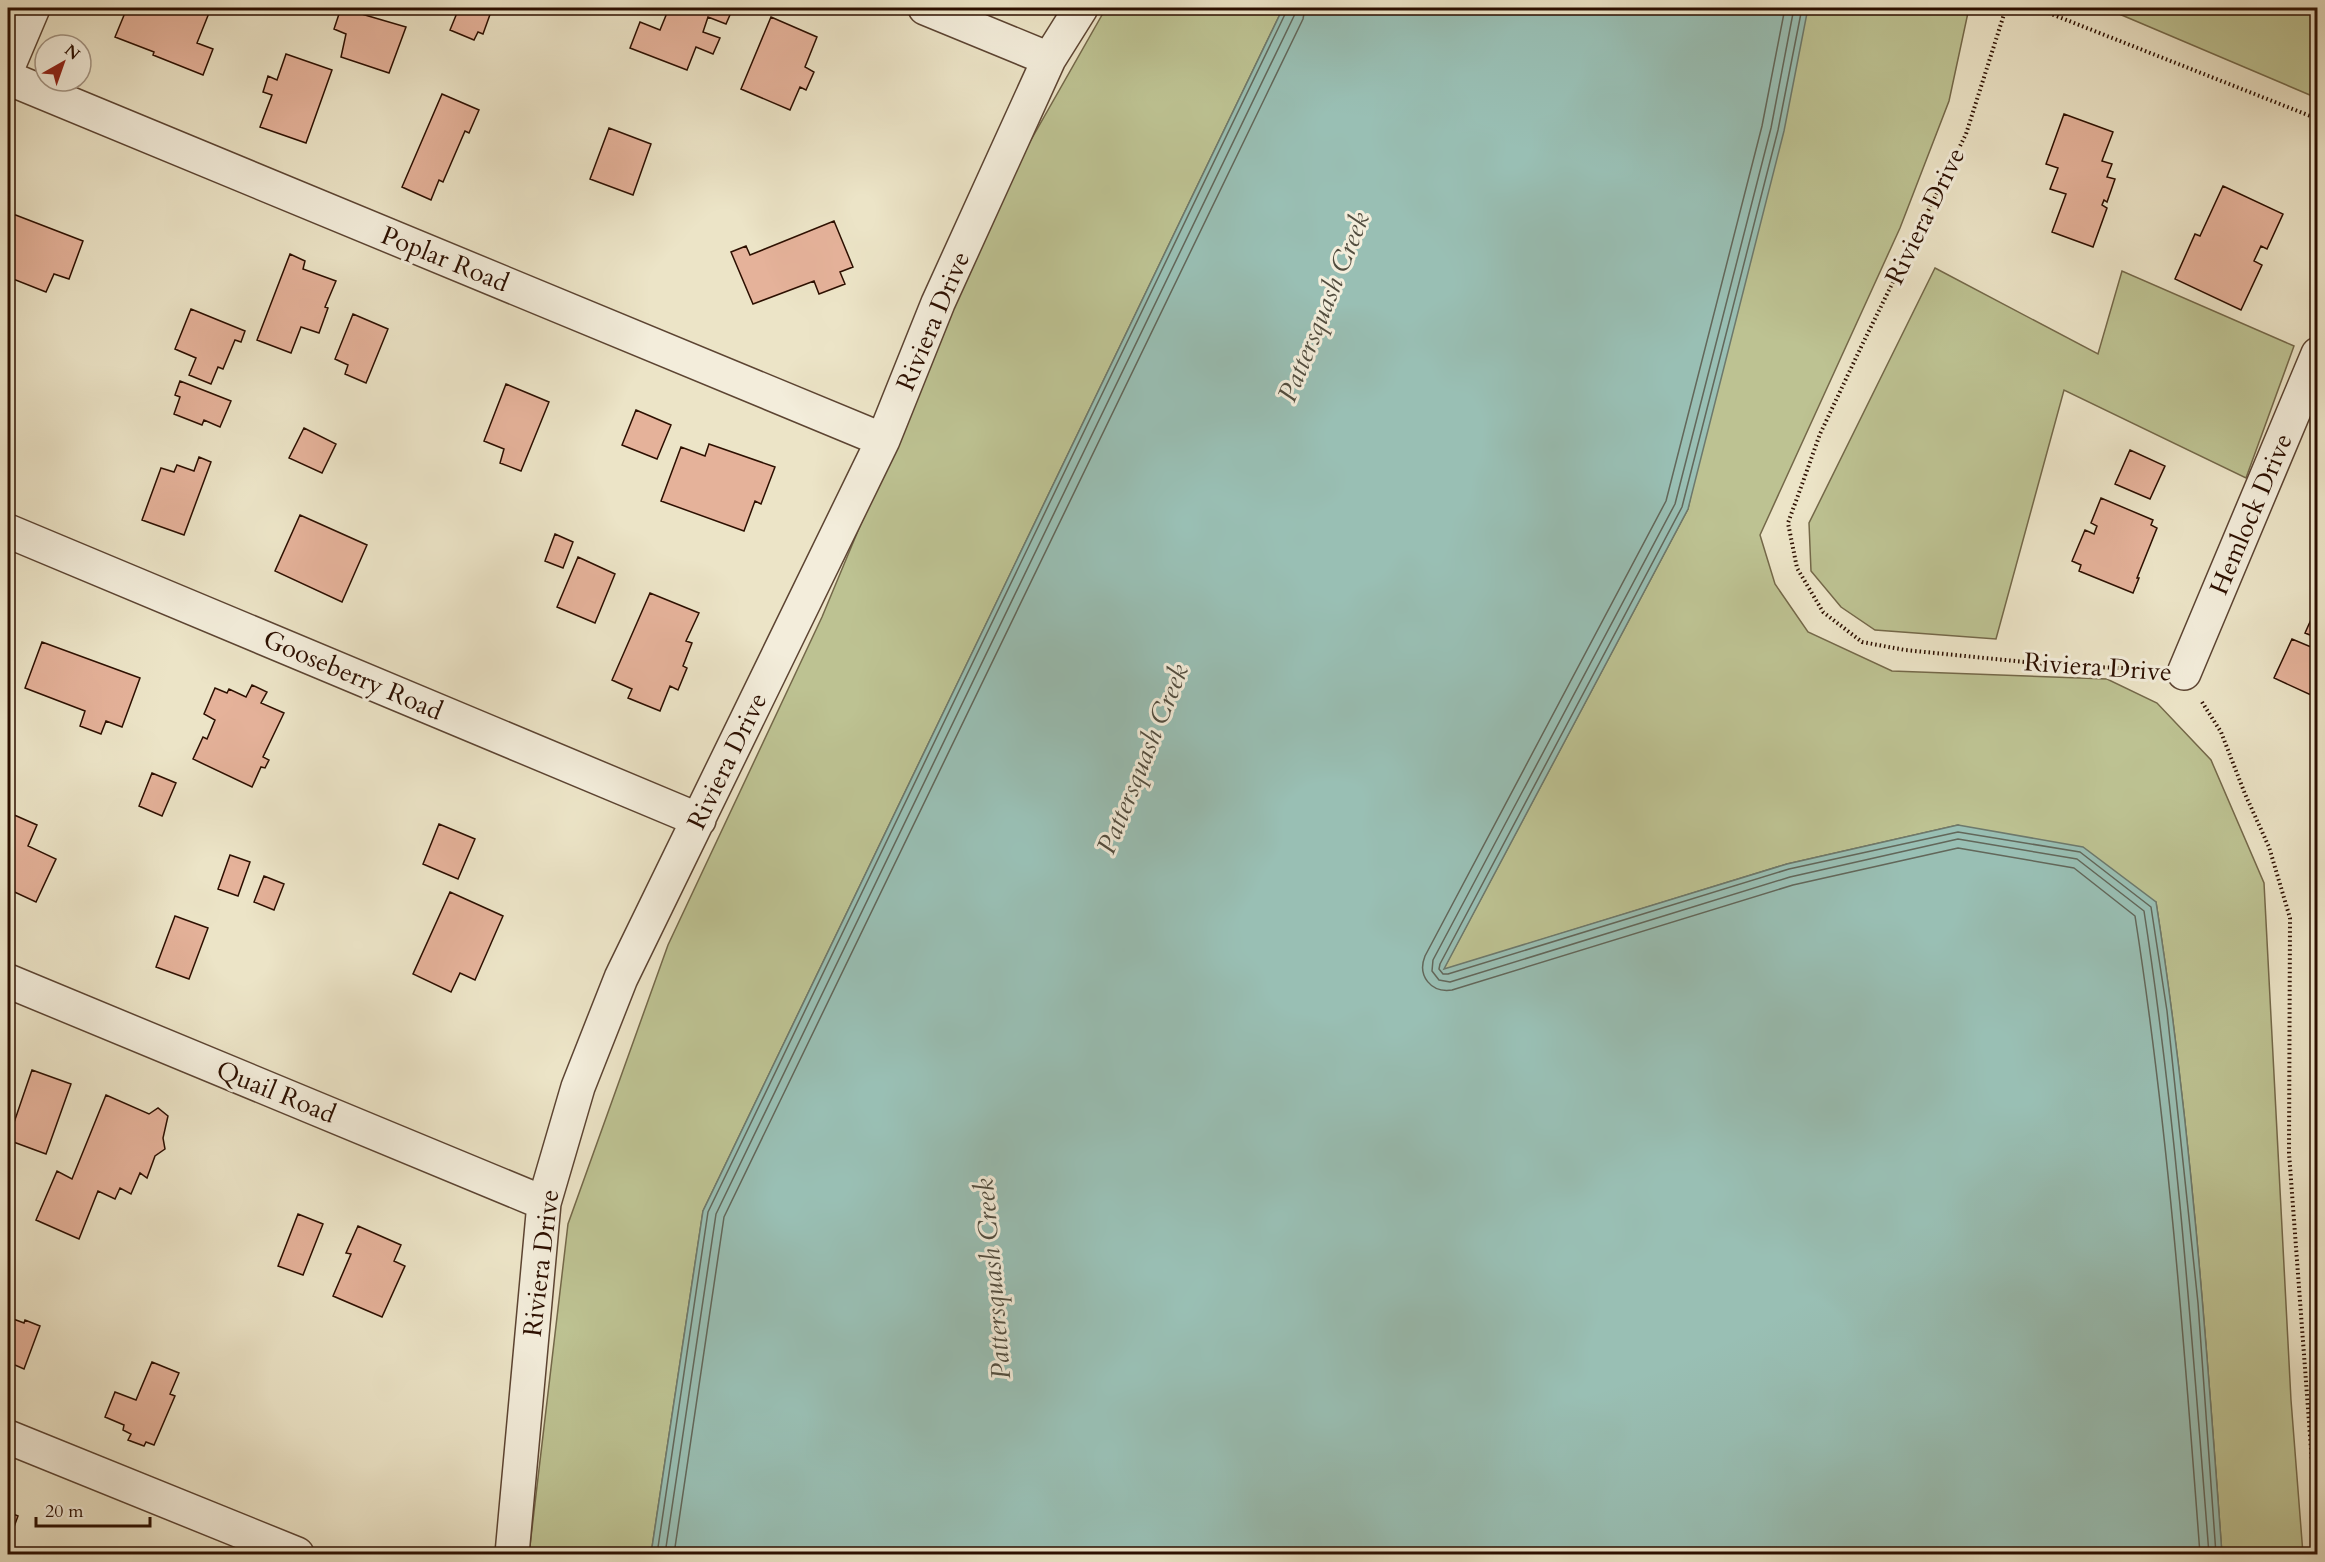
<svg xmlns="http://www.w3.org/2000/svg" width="2325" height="1562" viewBox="0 0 2325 1562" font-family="Cardo,serif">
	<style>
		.green { fill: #bdc292; stroke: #746849; stroke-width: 1.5 }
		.water { fill: #99bfb4; stroke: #6d796c; stroke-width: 1.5 }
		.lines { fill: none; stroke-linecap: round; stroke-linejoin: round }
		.shore { stroke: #62675a; stroke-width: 1.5 }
		.building { fill: #e5b29a; stroke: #2c0f00; stroke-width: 1.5 }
		.street-casing { stroke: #5c4432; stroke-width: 36 }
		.path { stroke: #2c0f00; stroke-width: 4; stroke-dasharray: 1.5 3; stroke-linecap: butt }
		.street { stroke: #f3eddb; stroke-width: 33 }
		.labels { text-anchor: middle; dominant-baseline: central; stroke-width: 6; stroke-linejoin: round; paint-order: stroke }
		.street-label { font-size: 26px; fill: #2c0f00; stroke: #f3eddb }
		.water-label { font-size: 27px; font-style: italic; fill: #524d3f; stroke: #f3eddb }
	</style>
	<rect width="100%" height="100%" fill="#ece4c7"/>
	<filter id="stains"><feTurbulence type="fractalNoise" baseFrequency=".00333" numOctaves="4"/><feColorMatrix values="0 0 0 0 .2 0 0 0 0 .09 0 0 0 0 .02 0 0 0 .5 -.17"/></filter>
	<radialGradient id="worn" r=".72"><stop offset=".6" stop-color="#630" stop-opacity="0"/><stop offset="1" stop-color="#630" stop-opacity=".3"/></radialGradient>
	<path class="green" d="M1106,8H1283L703,1211L651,1554H529L568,1224L668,945L822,617L994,205Z
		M1793,8H1969L1949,101L1900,228L1760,535L1775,584L1808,632L1892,671L2107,679L2157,703L2211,760L2264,883L2291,1400L2303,1554H2222C2206,1336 2190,1119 2156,902L1958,825L1787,864L1443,970L1688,509Z
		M2105,8H2317V98Z
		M1935,268L2098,354L2122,271L2294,346L2246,478L2064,390L1996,639L1875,630L1841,607L1811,571L1809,523Z
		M2317,904H2318L2317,1300L2314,1218L2315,910Z"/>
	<path class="water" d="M1283,8H1808L1784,131L1688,509L1444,969L1787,864L1958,825L2083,847L2156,902C2190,1118 2206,1336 2222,1554H651L703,1211Z"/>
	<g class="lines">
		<path class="shore" d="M1785,8L1762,126L1666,501L1425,956C1417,976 1431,993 1452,990L1793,885L1958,848L2074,868L2135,916C2168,1127 2184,1341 2200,1554
			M1794,8L1771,128L1675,504L1433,960L1432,971L1439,980L1450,982L1790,877L1958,839L2077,859L2144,911C2177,1124 2192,1339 2209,1554
			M1802,8L1778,130L1682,507L1440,964L1439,969L1443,974H1448L1789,869L1958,832L2080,852L2151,907L2167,1011L2198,1303L2216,1554
			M657,1554L708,1212L1288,8
			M665,1554L716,1214L1294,16L1296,8
			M674,1554L724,1217L1303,19L1305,8"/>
	</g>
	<path class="building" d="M127,8H211L197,43L213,49L203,75L153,55L154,52L115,37Z
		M341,8L406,27L389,73L341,57L346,34L334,29Z
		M459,8L492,9L483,34L478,32L474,40L450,30Z
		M669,8H733L726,24L708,17L703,32L720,38L713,54L696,47L687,70L630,48L640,22L660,30Z
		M771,17L817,37L805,67L814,72L806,90L800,87L790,110L741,89Z
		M286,54L332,70L306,143L260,127L272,95L263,92L268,76L277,80Z
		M442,94L479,110L469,133L465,131L443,182L439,180L431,200L402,187Z
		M2064,114L2113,132L2102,161L2112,164L2107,177L2115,179L2107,202L2104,200L2102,205L2107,208L2093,247L2052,232L2066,194L2050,189L2058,168L2046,164Z
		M609,128L651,144L633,195L590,179Z
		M2223,186L2283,214L2267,249L2261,246L2254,261L2262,265L2241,310L2175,279L2195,234L2200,236Z
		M13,214L83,241L69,279L54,274L46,292L8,277V229Z
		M834,221L853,267L840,272L845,284L819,294L814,281L753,304L731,252L746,246L750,255Z
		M290,254L305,261L303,269L336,281L325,307L328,308L319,333L301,327L291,353L257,340Z
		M191,309L245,331L241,342L235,340L223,369L218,367L211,384L189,375L196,358L175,349Z
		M353,314L388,329L366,383L345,374L348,365L335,359Z
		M180,381L231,401L220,427L204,420L202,425L174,414L180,397L175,395Z
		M506,384L549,402L521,471L500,463L504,449L484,441Z
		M636,410L671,425L657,459L622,445Z
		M304,428L336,444L322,473L289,458Z
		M709,444L775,467L761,504L755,501L744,531L661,501L681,447L705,456Z
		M2130,450L2165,466L2150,499L2115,484Z
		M199,457L211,462L184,535L142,520L161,468L174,472L177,465L194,471Z
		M2101,498L2153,520L2151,525L2157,528L2137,578H2139L2133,593L2079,571L2081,565L2072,561L2085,530L2094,534L2097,526L2091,523Z
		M300,515L367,545L342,602L275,571Z
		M555,534L573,542L563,568L545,561Z
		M578,557L615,574L595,623L557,607Z
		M650,593L699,613L686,641L692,643L683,666L687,668L678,690L670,686L660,711L628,698L632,689L612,680Z
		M2318,604V679L2311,695L2274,678L2292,639L2311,647L2315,637L2305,633Z
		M42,642L140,678L122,727L106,721L101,734L80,726L85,711L25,688Z
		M252,685L267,692L261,703L284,713L263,757L269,760L265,768L261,767L252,787L193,759L203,737L207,739L215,720L204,714L215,688L227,693L229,689L246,697Z
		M152,773L176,783L162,816L139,806Z
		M12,814L37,825L28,846L56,859L36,902L8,889V825Z
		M439,824L475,839L458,879L423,864Z
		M230,855L250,862L238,896L218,889Z
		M264,876L284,884L274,910L254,902Z
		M450,892L503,916L475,980L460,973L451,992L413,974Z
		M175,916L208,928L189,979L156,967Z
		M32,1070L71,1084L46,1154L8,1140Z
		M106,1095L149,1114L158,1108L168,1116L163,1138L165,1149L155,1156L147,1178L140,1173L131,1194L120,1188L115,1199L98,1191L79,1239L36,1220L57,1171L72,1179Z
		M298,1214L323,1224L303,1275L278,1266Z
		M358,1226L401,1245L394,1261L405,1266L382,1317L333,1296L351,1254L346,1253Z
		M8,1317L24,1323L25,1320L40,1326L24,1369L8,1362Z
		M152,1362L179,1373L170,1394L175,1396L154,1445L146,1442L144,1446L128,1440L131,1434L123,1430L124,1425L105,1417L115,1392L136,1400Z
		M8,1512L18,1516L8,1543Z"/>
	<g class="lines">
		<defs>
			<path id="street" d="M925,8L1049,59
				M8,67L33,8
				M8,78L883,440
				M8,531L699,820
				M2184,673L2318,354
				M8,981L544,1203
				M8,1437L297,1554
				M512,1554L544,1203L578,1087L621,978L883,440L938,303L1049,59L1081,8"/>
		</defs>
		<use href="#street" class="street-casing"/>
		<path class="path" d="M2006,8L1966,134L1862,345L1820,434L1805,476L1788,523L1797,568L1823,612L1862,642L1905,650L2065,666L2150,669
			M2036,8L2318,119
			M2202,702L2221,732L2245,794L2269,847L2290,918L2289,1153L2318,1543"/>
		<use href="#street" class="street"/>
	</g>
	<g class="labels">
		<g class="street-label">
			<text transform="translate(1925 216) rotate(-64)">Riviera Drive</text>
			<text transform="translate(445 259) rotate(22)">Poplar Road</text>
			<text transform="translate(933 321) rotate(-67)">Riviera Drive</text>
			<text transform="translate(2251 514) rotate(-67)">Hemlock Drive</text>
			<text transform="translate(2098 667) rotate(4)">Riviera Drive</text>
			<text transform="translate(353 675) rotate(23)">Gooseberry Road</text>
			<text transform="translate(727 761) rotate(-64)">Riviera Drive</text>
			<text transform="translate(276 1092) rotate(22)">Quail Road</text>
			<text transform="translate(541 1263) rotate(-83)">Riviera Drive</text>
		</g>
		<g class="water-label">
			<text transform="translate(1324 307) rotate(-68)">Pattersquash Creek</text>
			<text transform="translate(1143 759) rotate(-68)">Pattersquash Creek</text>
			<text transform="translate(993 1279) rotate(-95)">Pattersquash Creek</text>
		</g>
	</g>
	<rect width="2325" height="1562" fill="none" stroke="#ece4c7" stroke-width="30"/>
	<rect x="9" y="9" width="2307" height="1544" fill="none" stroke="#2c0f00" stroke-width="3"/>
	<rect x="15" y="15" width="2295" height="1532" fill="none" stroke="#2c0f00" stroke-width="1.5"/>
	<g transform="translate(63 63) rotate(40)"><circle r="28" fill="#f3eddb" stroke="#a39483" stroke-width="1.5"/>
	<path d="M0-4.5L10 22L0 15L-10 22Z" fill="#8f2418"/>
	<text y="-9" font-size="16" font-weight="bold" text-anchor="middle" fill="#2c0f00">N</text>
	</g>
	<path d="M36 1517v9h114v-9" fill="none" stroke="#2c0f00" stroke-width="3"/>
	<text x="45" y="1517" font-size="18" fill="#2c0f00" stroke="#f3eddb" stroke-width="4.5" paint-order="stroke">20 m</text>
	<rect width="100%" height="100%" filter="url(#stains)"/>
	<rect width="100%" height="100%" fill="url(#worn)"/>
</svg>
